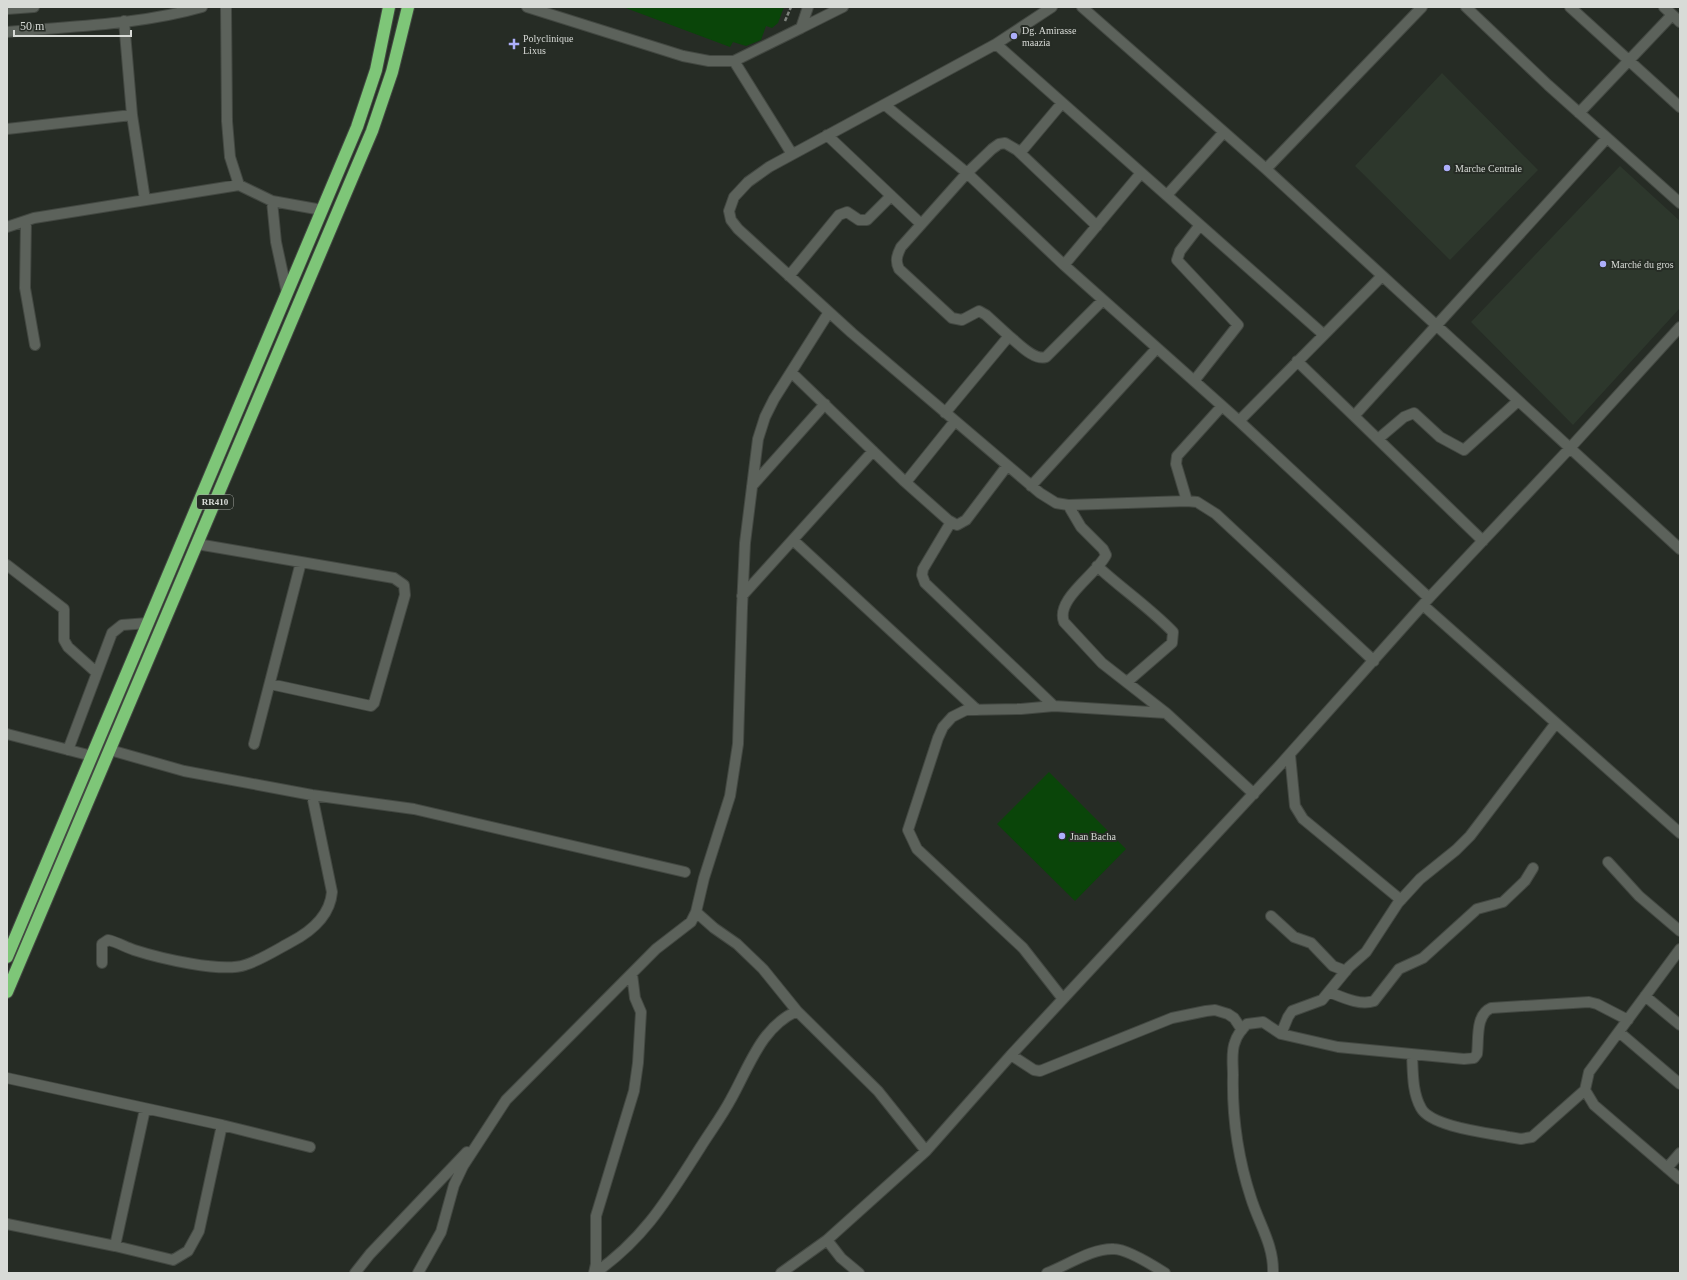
<svg xmlns="http://www.w3.org/2000/svg" width="1687" height="1280" viewBox="0 0 1687 1280" font-family="'Times New Roman',serif">
	<style>
		.built { fill: #2d372c }
		.garden { fill: #0a4509 }
		.lines { fill: none; stroke-linecap: round; stroke-linejoin: round }
		.minor-casing { stroke: #434842; stroke-width: 12 }
		.highway-casing { stroke: #434842; stroke-width: 14 }
		.path { stroke: #7e837d; stroke-width: 2.5; stroke-dasharray: 4 2; stroke-linecap: butt }
		.minor { stroke: #5c625b; stroke-width: 10 }
		.highway { stroke: #7ec678; stroke-width: 12 }
		.poi-dot { fill: #adaffb; stroke: #262c25; stroke-width: 1.5 }
		.labels { text-anchor: middle; dominant-baseline: central; stroke-width: 4; stroke-linejoin: round; paint-order: stroke }
		.shield { fill: #262c25; stroke: #a3a6a2; stroke-width: 1 }
		.shield-label { font-size: 9px; font-weight: bold; fill: #d8dbd7 }
		.poi-label { font-size: 10px; fill: #d8dbd7; stroke: #262c25; text-anchor: start }
	</style>
	<rect width="100%" height="100%" fill="#262c25"/>
	<path class="built" d="M1442,73L1538,170L1450,260L1355,166Z
		M1620,166L1680,221V308L1573,425L1471,322Z"/>
	<path class="garden" d="M623,7H784L778,23L772,28L766,26L761,40L746,46L733,42L730,47Z
		M1049,772L1126,849L1075,901L997,824Z"/>
	<g class="lines">
		<defs>
			<path id="minor" d="M226,7L227,121L230,157L239,185
				M527,7L683,56L709,61H734
				M1052,7L996,44L769,167L748,182L734,197L729,211L731,220L738,229L852,333L1040,493L1056,503L1068,505L1187,501L1197,502L1216,514L1374,661
				M1082,7L1266,169L1680,549
				M1466,7L1548,85L1680,203
				M1570,7L1680,107
				M1664,7L1680,22
				M7,9L34,7
				M124,21L132,115
				M801,28L843,7
				M7,32C72,26 139,25 202,7
				M996,44L1323,334
				M885,105L967,173L1064,265L1239,421L1429,598
				M1579,113L1672,15
				M7,129L132,115L145,200
				M827,135L921,224
				M1020,153L1062,103
				M792,154L734,61L801,28L808,7
				M1266,169L1422,7
				M1167,195L1224,132
				M272,201L276,242L287,293
				M26,221L25,288L35,345
				M7,227L34,218L239,185L272,201L322,210
				M1064,265L1141,173
				M789,276L839,215L847,212L859,220H867L891,196
				M1009,336L986,315L979,311L962,320L952,318L899,269C895,261 897,255 901,247L967,173L992,149L999,144L1005,143L1017,150L1097,226
				M1297,361L1354,416L1607,138
				M792,373L903,480L948,520L957,525L966,520L1007,466
				M1194,381L1238,325L1177,260L1180,251L1200,225
				M945,413L1009,336C1018,343 1034,361 1046,357L1103,300
				M1354,416L1483,541
				M1239,421L1381,277
				M1378,439L1404,417L1414,413L1440,437L1464,450L1518,401
				M906,482L955,421
				M752,486L825,404
				M1031,486L1157,348
				M1187,501L1176,464L1177,456L1222,406
				M1068,505L1081,527L1103,549L1106,555C1097,574 1055,599 1064,622L1102,663L1166,713L1254,794
				M951,522L923,569L922,575L925,583L1054,706
				M793,540L977,710
				M197,544L394,578L404,585L405,595L374,703L371,706L270,684
				M7,565L64,609V640L68,647L97,673
				M1097,566C1122,589 1150,608 1173,632L1172,643L1127,682
				M742,596L873,451
				M1423,605L1680,833
				M7,734L92,756
				M254,744L301,562
				M68,750L112,633L122,625L148,623
				M110,750L184,771L312,795L414,809L685,872
				M1290,755L1295,806L1303,819L1401,900
				M1608,862L1639,896L1680,931
				M696,912L714,928L737,944L763,969L797,1011L878,1091L926,1151
				M1271,916L1294,937L1311,943L1333,966L1346,971
				M1680,949L1589,1072L1585,1090L1594,1105L1680,1179
				M102,963V944L108,940C117,942 125,947 134,950C159,958 221,973 245,965C259,961 278,949 291,942C312,931 330,916 332,892L312,795
				M1329,992C1342,997 1360,1006 1374,1001L1399,969L1423,958L1477,909L1503,902L1525,881L1533,868
				M1645,996L1680,1025
				M1063,999L1023,948L917,849L908,830L938,738L943,727L952,717L966,710L1021,709L1054,706L1166,713
				M1619,1032L1680,1084
				M1281,1034L1288,1017L1292,1011L1322,1000L1349,967L1366,952L1398,903L1420,879L1456,850L1470,836L1556,723
				M1412,1054C1413,1072 1412,1092 1421,1108C1431,1127 1489,1133 1509,1137L1521,1139L1532,1137L1585,1090
				M1011,1055L1034,1070L1040,1071L1172,1018L1206,1011L1215,1010L1228,1014L1234,1018L1242,1030
				M7,1078L222,1125L310,1147
				M1667,1168L1680,1153
				M7,1224L115,1246L173,1260L188,1251L199,1231L222,1125
				M827,1240L841,1258L859,1273
				M115,1246L145,1109
				M355,1273L370,1254L467,1152
				M418,1273L441,1232L454,1185L463,1166L506,1100L656,949L691,922L696,912L704,878L730,796L738,744L742,608L745,543L758,439L765,417L774,399L829,312
				M594,1273L596,1264V1216L634,1091L638,1063L641,1012L635,998L632,974
				M595,1273C645,1238 668,1198 700,1148C710,1132 722,1116 731,1099C749,1067 761,1027 797,1011
				M781,1273L827,1240L926,1151L1011,1055L1280,765L1429,598L1570,448L1680,327
				M1047,1273C1068,1265 1092,1248 1114,1249C1127,1249 1154,1266 1165,1273
				M1273,1273C1274,1245 1259,1224 1251,1198C1238,1158 1232,1117 1233,1075C1233,1065 1231,1051 1235,1042C1237,1035 1242,1029 1247,1024L1263,1022L1281,1034L1338,1047L1464,1059L1474,1058L1477,1054C1479,1040 1475,1015 1491,1008L1589,1002L1597,1004L1628,1020"/>
			<path id="highway" d="M7,957L357,127L376,70L389,7
				M7,992L372,131L392,72L408,7"/>
		</defs>
		<use href="#minor" class="minor-casing"/>
		<use href="#highway" class="highway-casing"/>
		<path class="path" d="M785,21L791,7"/>
		<use href="#minor" class="minor"/>
		<use href="#highway" class="highway"/>
	</g>
	<g class="poi-dot">
		<circle cx="1014" cy="36" r="4"/>
		<path d="M512 38h4v4h4v4h-4v4h-4v-4h-4v-4h4z"/>
		<circle cx="1447" cy="168" r="4"/>
		<circle cx="1603" cy="264" r="4"/>
		<circle cx="1062" cy="836" r="4"/>
	</g>
	<g class="labels">
		<rect class="shield" x="197" y="495" width="36" height="14" rx="3"/>
		<g class="shield-label">
			<text x="215" y="502">RR410</text>
		</g>
		<g class="poi-label">
			<text x="1022" y="30">Dg. Amirasse<tspan x="1022" dy="12">maazia</tspan></text>
			<text x="523" y="38">Polyclinique<tspan x="523" dy="12">Lixus</tspan></text>
			<text x="1455" y="168">Marche Centrale</text>
			<text x="1611" y="264">Marché du gros</text>
			<text x="1070" y="836">Jnan Bacha</text>
		</g>
	</g>
	<rect width="1687" height="1280" fill="none" stroke="#d8dbd7" stroke-width="16"/>
	<path d="M14 30v6h117v-6" fill="none" stroke="#d8dbd7" stroke-width="2"/>
	<text x="20" y="30" font-size="12" fill="#d8dbd7" stroke="#262c25" stroke-width="3" paint-order="stroke">50 m</text>
</svg>
